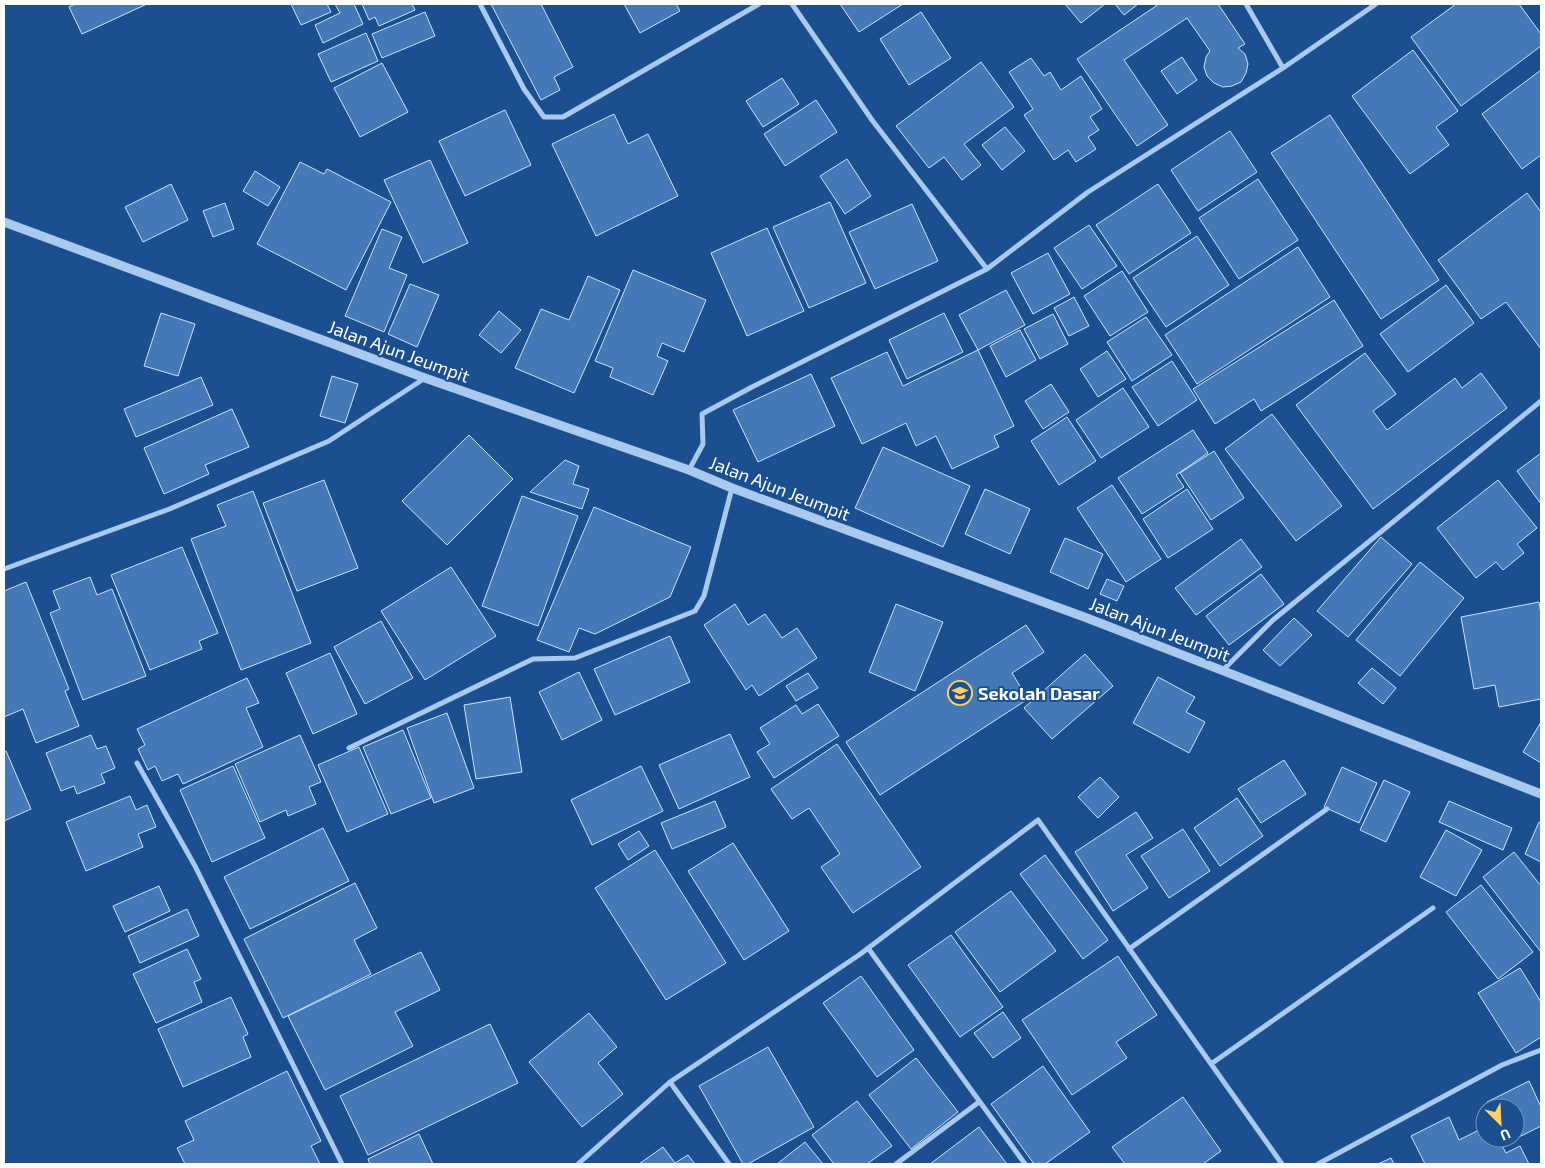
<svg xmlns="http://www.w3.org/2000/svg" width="1545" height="1168" viewBox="0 0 1545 1168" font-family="'Exo 2',sans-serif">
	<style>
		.building { fill: #4478b7; stroke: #cfe3fa }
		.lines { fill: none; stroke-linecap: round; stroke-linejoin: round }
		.minor { stroke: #a9c9ee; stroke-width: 5 }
		.tertiary { stroke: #a9c9ee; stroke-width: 9 }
		.labels { text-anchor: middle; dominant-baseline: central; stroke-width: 4; stroke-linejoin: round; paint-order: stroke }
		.street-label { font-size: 18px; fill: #fff; stroke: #1b4f8f }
		.poi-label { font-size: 18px; font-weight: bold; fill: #fff; stroke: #1b4f8f; text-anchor: start }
	</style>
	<rect width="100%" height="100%" fill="#1b4f8f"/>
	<path class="building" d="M75,4H147L82,34L69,7Z
		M291,4H327L331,12L301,25Z
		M335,4H354L363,24L323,43L315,25L340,13Z
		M362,4H412L415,10L379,26L375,17L369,20Z
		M491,4H541L573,67L554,77L560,90L541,100Z
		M624,4H676L680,11L640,33Z
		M840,4H903L859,32Z
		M1065,4H1105L1081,23Z
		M1115,4H1138L1124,15Z
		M1159,4H1218L1245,44L1238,48L1245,54L1248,64L1246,73L1241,82L1232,86L1223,87L1214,83L1207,76L1204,67L1206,57L1210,51L1187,18L1124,60L1168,125L1137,146L1077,59Z
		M1456,4H1519L1541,34V46L1461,106L1411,37Z
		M425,12L435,36L382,58L372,34Z
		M921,12L951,58L909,85L880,39Z
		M366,33L378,61L331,82L318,54Z
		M1413,50L1458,111L1436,127L1449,145L1410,174L1352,96Z
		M1182,57L1197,80L1177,94L1161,71Z
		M1031,58L1044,76L1050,72L1061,90L1081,76L1102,109L1090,117L1099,130L1088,137L1096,149L1076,162L1068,150L1054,160L1024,115L1033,109L1009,72Z
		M981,62L1014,107L964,144L981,165L962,180L944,157L929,168L896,126Z
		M382,63L408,112L360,137L334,88Z
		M1541,70V155L1522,169L1482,114Z
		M782,78L799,104L763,127L746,101Z
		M816,100L837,132L785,166L764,134Z
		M505,110L531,165L465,196L439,141Z
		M614,114L628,144L648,134L678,196L596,236L552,144Z
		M1330,115L1439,280L1381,319L1271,153Z
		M1005,127L1025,151L1002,170L982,145Z
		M1230,131L1257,172L1198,211L1171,170Z
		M847,159L871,196L845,214L820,176Z
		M430,160L468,243L423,263L384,180Z
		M300,162L324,174L327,169L391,202L346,290L257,244Z
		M255,171L280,187L268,206L243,191Z
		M1258,179L1298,240L1239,279L1199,218Z
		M171,184L188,220L143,242L125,207Z
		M1158,184L1191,233L1129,274L1096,225Z
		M1527,193L1541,212V349L1506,302L1481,319L1438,260Z
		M830,202L866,283L809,308L773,227Z
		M225,203L234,229L213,237L203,211Z
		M912,204L938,261L875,289L849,232Z
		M1089,225L1117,266L1082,289L1054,248Z
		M767,228L804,311L747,336L711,253Z
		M382,229L402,237L389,268L407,275L384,332L345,316Z
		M1197,236L1229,285L1166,327L1133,278Z
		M1298,247L1330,297L1197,384L1165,335Z
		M1048,253L1070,294L1033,314L1011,273Z
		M633,270L706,300L684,352L662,343L657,356L668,361L653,395L610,377L613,368L595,361Z
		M1122,271L1148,312L1110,336L1084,296Z
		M588,276L620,290L574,393L515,368L541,309L569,320Z
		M410,284L439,295L417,347L388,334Z
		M1446,285L1474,323L1408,372L1380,334Z
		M1006,290L1025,325L978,350L959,315Z
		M1074,297L1089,326L1069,336L1054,308Z
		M1334,300L1363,346L1261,411L1254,399L1215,424L1193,389Z
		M499,311L521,330L501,353L479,335Z
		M161,313L195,324L178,376L144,366Z
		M944,313L963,352L907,379L889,340Z
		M1053,314L1068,344L1040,359L1024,329Z
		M1146,317L1172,355L1132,381L1107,342Z
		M1020,330L1036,360L1006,377L990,346Z
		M978,350L1014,426L994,436L999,447L952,469L936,436L916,446L906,423L862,444L831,378L887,352L903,386Z
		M1107,351L1126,379L1098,397L1080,369Z
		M1365,353L1396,394L1373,411L1387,430L1455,378L1462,388L1481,373L1507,408L1373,509L1296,405Z
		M1172,361L1197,400L1158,426L1132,387Z
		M811,374L835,426L758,462L733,410Z
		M332,376L358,384L345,423L320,416Z
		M201,377L213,405L136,437L124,409Z
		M1051,384L1069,412L1043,429L1025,401Z
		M1123,388L1149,427L1101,458L1076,420Z
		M232,409L249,447L205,465L209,474L164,494L144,448Z
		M1272,414L1342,506L1296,541L1225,449Z
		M1067,417L1096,461L1059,485L1031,441Z
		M1193,430L1208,453L1176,475L1184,487L1142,514L1118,478Z
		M469,435L513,479L447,545L402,501Z
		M883,447L970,486L943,547L855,508Z
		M1214,451L1244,498L1211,520L1180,473Z
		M1541,453V504L1517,471Z
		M565,460L579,466L573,484L589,489L582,509L530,492Z
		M324,480L358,568L297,591L263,503Z
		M1498,480L1537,528L1517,544L1524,553L1503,570L1496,562L1476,578L1437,528Z
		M1112,485L1161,559L1126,582L1077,508Z
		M985,489L1030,509L1010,554L965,534Z
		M1187,489L1213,529L1168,558L1143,519Z
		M253,491L311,643L241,670L191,539L226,526L217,505Z
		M522,496L578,516L538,626L482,606Z
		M594,507L691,547L670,597L595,634L579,628L569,652L537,640Z
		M1381,537L1412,564L1348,637L1317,611Z
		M1065,538L1103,554L1088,589L1050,572Z
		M1241,539L1262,567L1196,615L1175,588Z
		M182,547L218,633L199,641L202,649L150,670L111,575Z
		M1420,562L1464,598L1400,676L1356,640Z
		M451,567L496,636L425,680L381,611Z
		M1261,574L1284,604L1229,645L1206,616Z
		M90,577L97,595L112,589L146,676L83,700L50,613L60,609L53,591Z
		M1107,579L1124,586L1117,601L1100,594Z
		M26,582L69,689L65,691L79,726L36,743L23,709L4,717V591Z
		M1539,602L1541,614V699L1499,707L1495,685L1474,689L1461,617Z
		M735,604L748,625L765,614L782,638L797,628L817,658L759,696L752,685L746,690L704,625Z
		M896,604L943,622L915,691L869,672Z
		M1294,618L1312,635L1280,666L1263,650Z
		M381,621L413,678L365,704L334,647Z
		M1026,625L1044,652L1012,673L1028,699L880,795L846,742Z
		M670,636L690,682L615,715L594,669Z
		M330,653L357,714L313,734L286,673Z
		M1085,654L1113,686L1052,739L1024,708Z
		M1372,668L1396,688L1383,704L1358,683Z
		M579,672L602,720L562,740L539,692Z
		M808,673L818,688L796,701L786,686Z
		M1158,677L1195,697L1186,712L1205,722L1189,753L1133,723Z
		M247,678L259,703L246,708L263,747L183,784L178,774L162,781L155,766L148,770L138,749L145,745L137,729Z
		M510,697L522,772L476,779L464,705Z
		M818,704L839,736L774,778L757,752L770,744L760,728L796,705L802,714Z
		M447,713L474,788L434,803L407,728Z
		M1541,722V763L1523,752Z
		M403,730L431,798L391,814L363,747Z
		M730,734L750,777L679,809L659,765Z
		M91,735L97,749L106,746L115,768L101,774L105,783L77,794L74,786L61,791L46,753Z
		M300,735L321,782L309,787L316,804L288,816L286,810L260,822L235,764Z
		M837,744L921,867L853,913L821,867L840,854L809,808L792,819L771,789Z
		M359,747L388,814L347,832L318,765Z
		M6,751L31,809L4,821V752Z
		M1284,760L1306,794L1261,823L1238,789Z
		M233,766L265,838L212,862L180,790Z
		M641,766L663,811L592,845L571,800Z
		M1342,767L1377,783L1359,823L1324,807Z
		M1100,777L1119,797L1098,818L1078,797Z
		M1384,780L1410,792L1386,842L1360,830Z
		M130,796L136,810L147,805L156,827L138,834L143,847L86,871L66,822Z
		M1237,798L1263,836L1220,866L1194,828Z
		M715,801L726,827L672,849L661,823Z
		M1449,801L1512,828L1503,850L1439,822Z
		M1136,812L1153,838L1126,855L1148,888L1113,911L1075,852Z
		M1539,822L1541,823V862L1525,854Z
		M323,828L349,881L250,929L224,877Z
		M1183,829L1210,871L1169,898L1141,856Z
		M1446,830L1482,850L1456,896L1420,877Z
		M639,831L649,846L628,860L618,844Z
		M733,843L789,931L744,960L688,871Z
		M655,850L726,963L666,1000L595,888Z
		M1514,852L1541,886V952L1483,877Z
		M1045,855L1108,940L1083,959L1020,874Z
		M355,883L377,928L354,940L371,974L283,1018L244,939Z
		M1481,885L1533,952L1498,979L1446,912Z
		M159,886L170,911L125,932L113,906Z
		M1011,891L1056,951L1000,992L955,932Z
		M187,909L199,936L140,963L128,936Z
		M951,935L1003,1007L960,1037L908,965Z
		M187,949L201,979L194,982L202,1002L156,1023L133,974Z
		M421,952L440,990L395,1012L413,1046L325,1090L288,1016Z
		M1118,956L1157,1015L1116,1042L1127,1058L1072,1095L1022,1020Z
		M1520,968L1541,1002V1037L1516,1053L1478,993Z
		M861,976L914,1050L877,1077L823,1003Z
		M231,997L248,1034L243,1037L251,1057L183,1087L158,1029Z
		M1003,1012L1021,1038L993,1058L974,1033Z
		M589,1013L617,1047L598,1063L623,1094L582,1127L529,1062Z
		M490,1024L518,1083L368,1155L340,1096Z
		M768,1047L814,1127L748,1164H743L699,1086Z
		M916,1058L958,1112L911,1149L869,1095Z
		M1043,1066L1090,1132L1045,1164H1034L991,1104Z
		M287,1071L321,1141L311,1146L320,1164H185L177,1148L194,1140L185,1121Z
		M1529,1081L1541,1107V1126L1507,1143L1505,1138H1515V1108H1490L1487,1102Z
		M1183,1097L1221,1151L1203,1164H1125L1112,1147Z
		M857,1101L892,1146L867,1164H834L812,1135Z
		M1449,1117L1459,1140L1485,1127V1138H1498L1506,1153L1520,1146L1529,1164H1425L1411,1136Z
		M979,1127L1007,1164H930Z
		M419,1134L433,1164H370L368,1159Z
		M805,1142L823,1164H777Z
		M663,1147L675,1163L688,1155L695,1164H639Z
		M1391,1158L1394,1164H1378Z"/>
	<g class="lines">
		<path class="minor" d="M480,4L524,89L544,117H563L759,4
			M792,4L872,120L987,269
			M1246,4L1283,68
			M689,470L703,444L702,414L752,387L987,269L1088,192L1283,68L1376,4
			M4,569L167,510L329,441L425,378
			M1222,671L1273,620L1541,401
			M349,748L533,659L575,658L695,611L704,596L732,488
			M137,763L195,866L342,1164
			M868,948L1025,1164
			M1129,949L1327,809
			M1211,1064L1433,908
			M670,1082L729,1164
			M578,1164L670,1082L859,955L1038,820L1282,1164
			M896,1164L979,1102
			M1318,1164L1502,1065L1541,1050"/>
		<path class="tertiary" d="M4,222L425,378L689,470L732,488L1087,618L1541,794"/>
	</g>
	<defs>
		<symbol id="school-ring" viewBox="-11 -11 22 22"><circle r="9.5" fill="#1b4f8f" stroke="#ffd166" stroke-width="1.5"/><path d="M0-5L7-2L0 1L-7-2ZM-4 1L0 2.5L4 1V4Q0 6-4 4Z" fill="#ffd166"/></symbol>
	</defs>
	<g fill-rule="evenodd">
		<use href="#school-ring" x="946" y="679" width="28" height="28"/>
	</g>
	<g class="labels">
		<g class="street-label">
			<text transform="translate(399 351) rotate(20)">Jalan Ajun Jeumpit</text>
			<text transform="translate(780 488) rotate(21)">Jalan Ajun Jeumpit</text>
			<text transform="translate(1160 629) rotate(21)">Jalan Ajun Jeumpit</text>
		</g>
		<g class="poi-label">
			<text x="978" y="693">Sekolah Dasar</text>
		</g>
	</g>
	<rect width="1545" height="1168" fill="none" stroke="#ffffff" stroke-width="10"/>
	<g transform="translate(1500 1123) rotate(156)"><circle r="24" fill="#1b4f8f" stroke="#7695bc"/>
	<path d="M0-4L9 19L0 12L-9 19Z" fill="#ffd166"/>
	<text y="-8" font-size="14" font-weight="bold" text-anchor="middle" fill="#ffffff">U</text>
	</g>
</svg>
